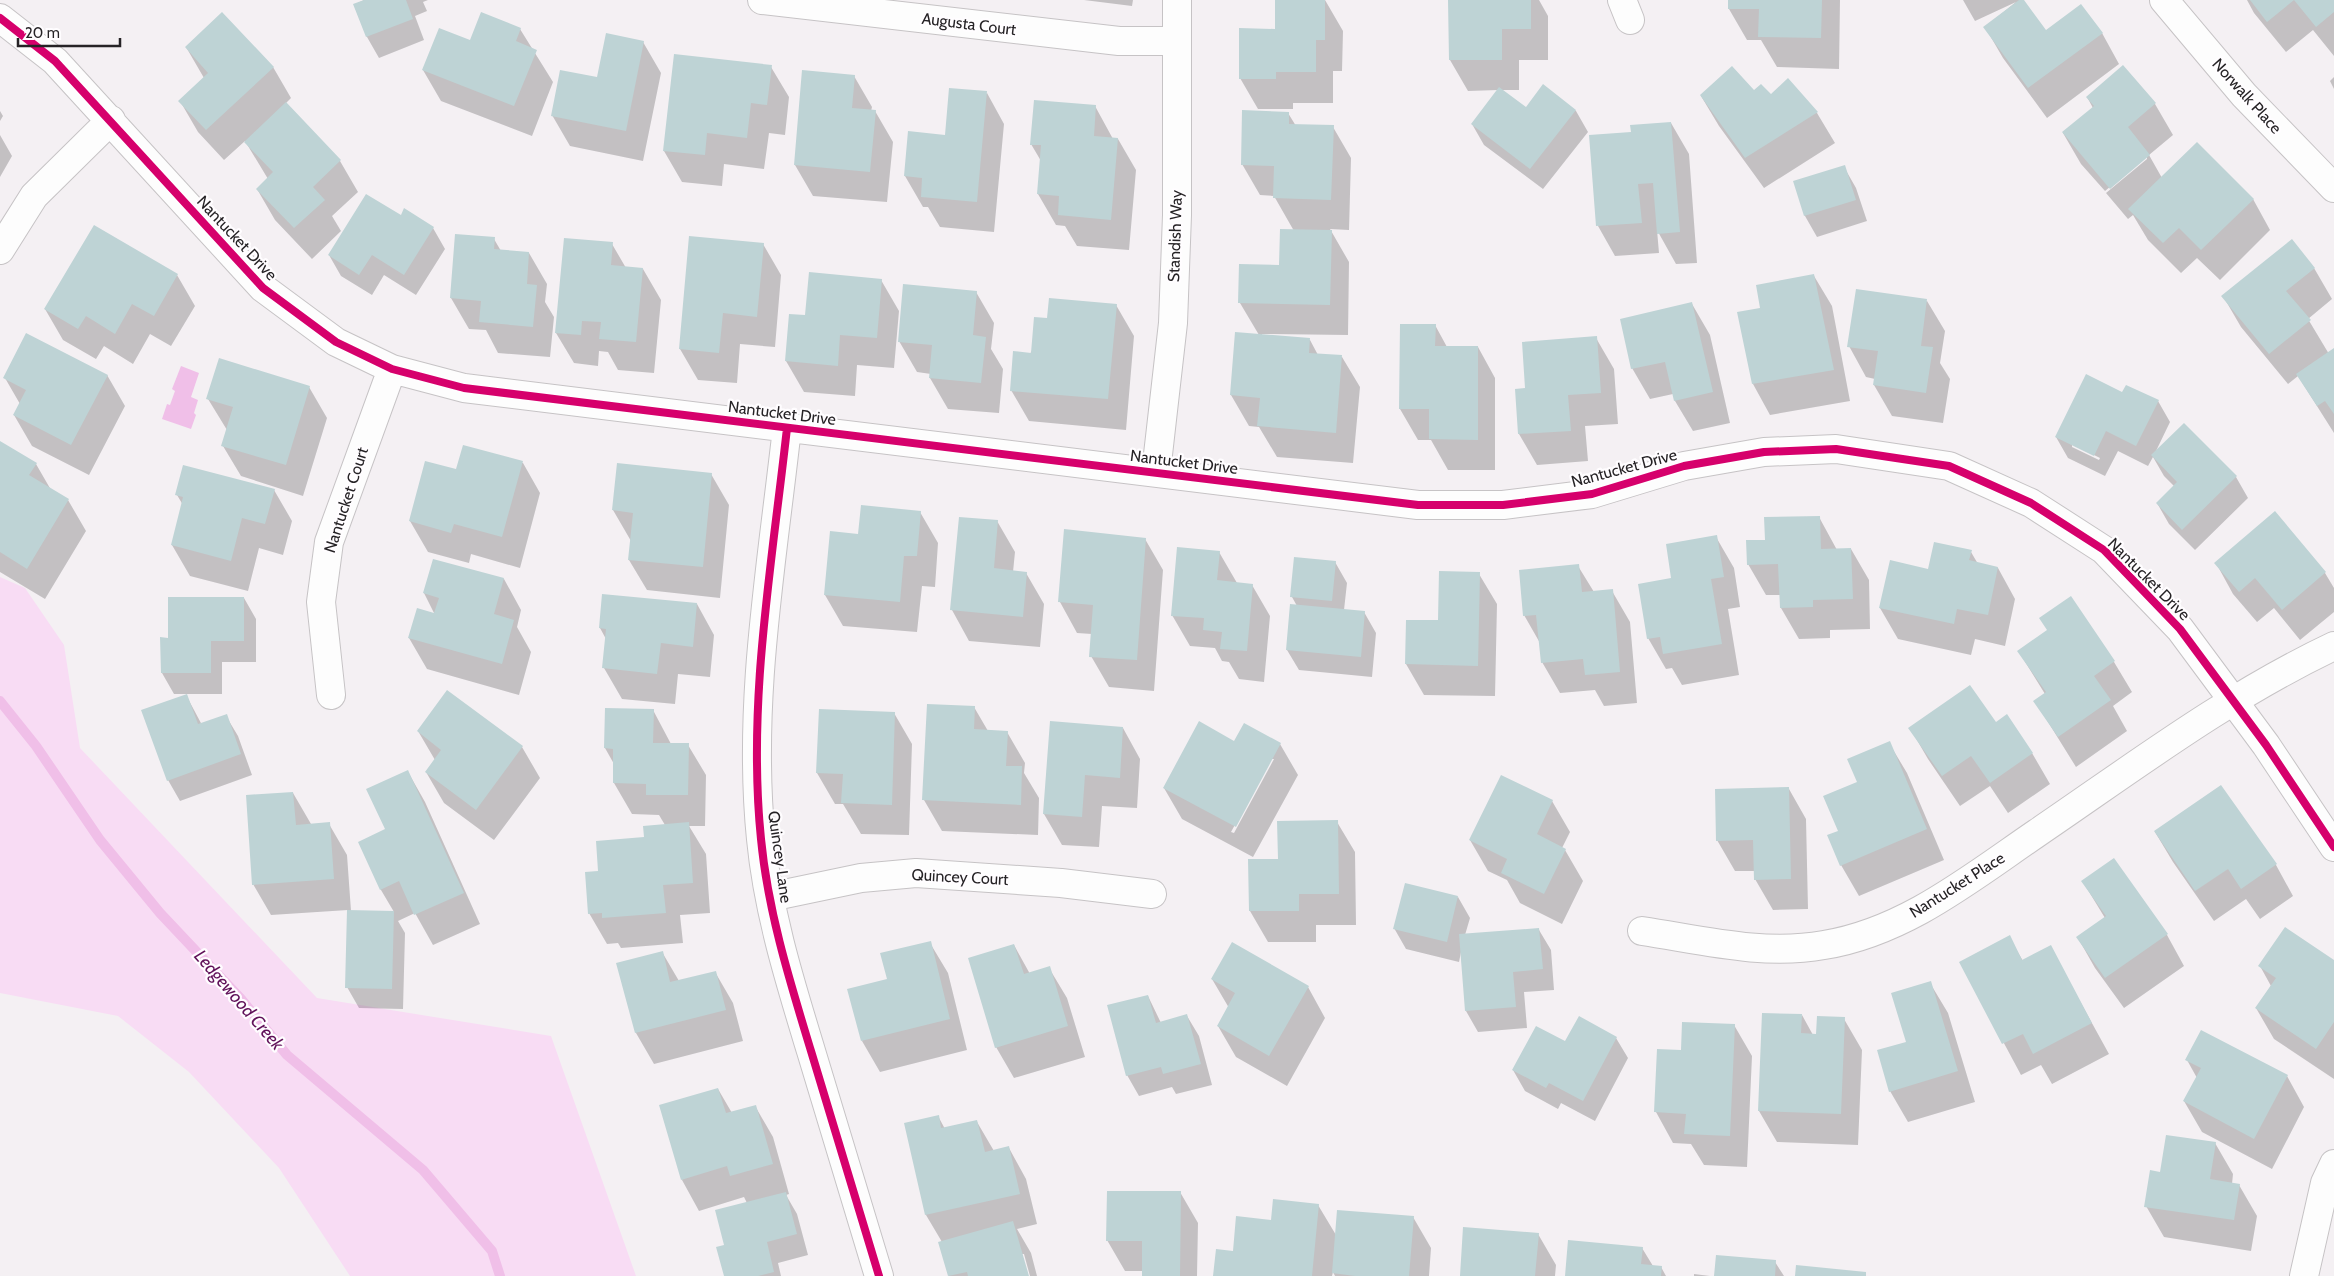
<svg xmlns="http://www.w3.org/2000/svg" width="2334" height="1276" viewBox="0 0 2334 1276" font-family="Cabin,sans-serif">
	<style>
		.green { fill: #f8dcf4 }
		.water { fill: #f0bfe8 }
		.shadow { fill: #0003; fill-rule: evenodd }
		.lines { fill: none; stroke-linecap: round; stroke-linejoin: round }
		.stream { stroke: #f0bfe8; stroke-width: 10 }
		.building { fill: #bed3d5 }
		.minor-casing { stroke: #c6c3c5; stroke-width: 30 }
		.minor { stroke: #fdfdfd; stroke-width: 28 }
		.cycleway-casing { stroke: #fffdff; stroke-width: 11 }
		.cycleway { stroke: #d6006c; stroke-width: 8 }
		.labels { text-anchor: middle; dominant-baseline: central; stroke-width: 4.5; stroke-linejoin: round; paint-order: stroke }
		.street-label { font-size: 16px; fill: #262326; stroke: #fffdff }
		.water-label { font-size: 18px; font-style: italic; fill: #601159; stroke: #fffdff }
	</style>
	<rect width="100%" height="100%" fill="#f4f0f3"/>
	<path class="green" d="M0,577L25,588L64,645L80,748L317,998L551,1036L636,1276H350L279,1168L189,1072L118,1016L0,993Z"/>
	<path class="water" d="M181,366L199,373L191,397L198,400L194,413L196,415L191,429L162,419L167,404L170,405L175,391L172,389Z"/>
	<path class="shadow" d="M364,0H428L423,2L427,11L415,16L424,40L379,58L367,37L354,5Z
		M1084,0H1133L1132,6Z
		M1277,0H1325L1343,31L1342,71H1333V103H1293V109H1258L1240,78L1276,30Z
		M1449,0H1539L1548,16V60H1519V90H1502L1526,109L1543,86L1576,111L1588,132L1543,189L1484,145L1472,124L1498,90L1468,91L1450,60Z
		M1729,0H1840L1839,69L1777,67L1761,40H1747L1729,9Z
		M1963,0H2022L2045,31L2102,33L2119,64L2047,118L2003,58L1985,27L2016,2L1975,21Z
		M2247,0H2334V56L2313,30L2286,52L2254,13Z
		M520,29L553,82L532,136L441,101L423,70L471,42Z
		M643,42L661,73L643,161L570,146L552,115Z
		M186,47L273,67L291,98L286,103L340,161L358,192L332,216L341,231L312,259L275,220L257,189L268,179L245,141L224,160L198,132L180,101L204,78Z
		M771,67L789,97L785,135L769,133L764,169L724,164L722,186L682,182L664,151Z
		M2123,67L2155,104L2173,135L2149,155L2162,178L2253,199L2270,230L2220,280L2197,258L2181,273L2148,240L2133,215L2128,219L2106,193L2147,159V156L2105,191L2081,164L2063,133L2093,108L2087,97Z
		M854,76L872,107L871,111H875L893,142L887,202L813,196L795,165Z
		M2334,77V89L2330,81Z
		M1754,92L1817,113L1835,143L1764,188L1719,126L1701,96Z
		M987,93L1004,124L994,232L940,227L928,207H923L905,176Z
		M1095,106L1113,139H1118L1136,170L1129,250L1077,246L1065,226L1056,225L1038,194L1041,161L1031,144Z
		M0,111L3,116L0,121Z
		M1288,113L1296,126L1333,127L1351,158L1349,230L1330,229L1349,262L1348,335L1262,334V336L1310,340L1318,355L1342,357L1360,387L1353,463L1277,457L1259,427L1249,426L1231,395L1259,335L1240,303L1281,266L1294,231L1274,196L1260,195L1242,164Z
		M1671,123L1689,154L1697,263L1676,264L1657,230L1659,253L1615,256L1598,226L1632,133Z
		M0,135L12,156L0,177Z
		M1844,167L1856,188L1867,221L1817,237L1805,216L1795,182Z
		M401,217L433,228L445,249L416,295L384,275L372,295L341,276L329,255Z
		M457,235L494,239L501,251L529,253L547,284L545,302L554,317L550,357L498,353L486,330L469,329L451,298Z
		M612,244L626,268L643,269L661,300L654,373L618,370L608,352L599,351L598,366L574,363L556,333Z
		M763,244L781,275L775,347L740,344L737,383L698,380L680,349Z
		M2314,268L2332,299L2308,319L2329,354L2334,350V433L2298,376L2288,384L2241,327L2223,296Z
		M177,275L195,306L171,346L150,334L133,364L104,346L96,359L63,340L45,309Z
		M1814,276L1832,306L1850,401L1770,415L1753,384L1761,309Z
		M881,280L899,311L894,368L857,365L855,396L804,392L786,361L806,317Z
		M976,292L994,323L991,349L1003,369L999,413L948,409L930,378L931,374L917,372L899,341Z
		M1927,301L1945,331L1940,363L1950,379L1943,423L1892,416L1874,385L1875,379L1866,377L1849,346Z
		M1692,304L1710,335L1730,423L1693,431L1675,401L1673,394L1650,399L1632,368Z
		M1116,305L1134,336L1126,430L1029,421L1011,390L1048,320Z
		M1401,325H1435L1447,347H1478L1495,378V470H1448L1431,440H1418L1400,409Z
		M1596,338L1614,369L1618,424L1585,426L1588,461L1537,465L1519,434L1526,389Z
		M107,375L125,406L89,475L32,446L14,415L20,404L5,378Z
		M309,387L327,418L303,496L241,476L223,446L227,430L208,399Z
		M2123,393L2158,401L2170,422L2156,451L2236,477L2248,498L2195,550L2169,524L2157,503L2174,486L2164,476L2153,457L2148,466L2118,451L2105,476L2068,458L2056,437ZM2072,444L2100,458L2099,460L2072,447Z
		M0,442L36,464L51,490L68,500L86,531L45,599L0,572Z
		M464,446L523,463L540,493L520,568L471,554L469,563L428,552L410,521L457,471Z
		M711,474L729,505L720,598L647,590L629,560L631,541L613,510Z
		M274,490L292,521L283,555L259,548L248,591L190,576L172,545L183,505L177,495Z
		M920,512L938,543L935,587L922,586L917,632L843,626L825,595L859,535Z
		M2275,513L2325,573L2334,588V612L2300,640L2274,608L2257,622L2233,594L2216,563Z
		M1819,517L1837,550L1851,549L1869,580L1870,629L1830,630V638L1799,639L1781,608L1780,595H1766L1748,564L1766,541Z
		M997,521L1015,552L1013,572L1026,573L1044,604L1040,647L969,641L952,610Z
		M1716,537L1734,568L1740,607L1728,609L1739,675L1682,685L1672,668L1666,669L1648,638L1673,579Z
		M1145,539L1163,570L1154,691L1109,687L1091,656L1092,634L1077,633L1060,602Z
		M1219,552L1237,583L1252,585L1270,616L1264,682L1239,679L1229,662L1222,661L1215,648L1190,646L1172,615Z
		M1971,552L1978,564L1998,568L2015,599L2005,646L1975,639L1971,655L1898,639L1880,608L1929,570Z
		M1335,562L1347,583L1344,610L1364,612L1376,633L1372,677L1299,670L1287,650L1297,606L1292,597Z
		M1578,566L1594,592L1612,591L1630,622L1637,703L1604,706L1595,690L1560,693L1542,662L1540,643L1524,615Z
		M1479,574L1497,604L1495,696L1424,695L1406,664Z
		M504,579L521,610L517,627L531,652L519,695L427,669L409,638L435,615L424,593Z
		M244,598L256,619V662H222V694H174L162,673L169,639Z
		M2070,598L2114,662L2132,692L2113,706L2127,731L2076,767L2035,701L2045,694L2019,652L2048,631Z
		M697,604L714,635L710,677L678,674L675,704L622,699L604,668L606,639L600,628Z
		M447,692L522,747L540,778L494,840L444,803L426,772L435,760L418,731Z
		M186,695L202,725L226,716L238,736L252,775L180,801L168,780Z
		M974,707L988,731L1007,732L1025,763L1024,773L1039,798L1038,835L942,831L924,800Z
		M653,710L671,744L688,745L706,775L705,826H689L706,854L710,913L680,915L683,943L621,948L618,943L607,944L589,913L600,872L665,825L659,815L632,814L614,783V764L605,748Z
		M894,713L912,744L909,835L861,834L843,804H835L817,773Z
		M1995,724L2032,753L2050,784L2008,813L1990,786L1960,806L1928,759L1910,728Z
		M1123,728L1140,759L1137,808L1102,806L1099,847L1062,845L1044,814Z
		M1235,742L1280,744L1298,775L1253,857L1182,819L1164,788ZM1271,759H1274L1234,833L1231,832Z
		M1889,743L1907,773L1944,860L1859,896L1841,865L1839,831L1858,782Z
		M408,772L425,802L480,924L433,945L415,913L398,921L405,933L403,1009L359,1008L347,987L348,910L271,915L253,884L293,793L311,824H329L347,855L351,911L394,912L381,890L360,842L387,830Z
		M1502,777L1552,801L1570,832L1562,848L1565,850L1583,881L1562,924L1520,903L1507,880L1488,871L1470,840Z
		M2221,787L2276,865L2293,896L2260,919L2246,899L2214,921L2173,862L2155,832Z
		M1789,789L1806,819L1808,909L1773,910L1755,879V871H1735L1717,840Z
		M1337,822L1355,852L1356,925H1316V942H1268L1250,911L1249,860H1279Z
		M2083,882L2167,935L2184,966L2124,1008L2095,968L2078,938L2105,918Z
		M1458,897L1470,918L1465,935L1539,930L1551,950L1554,990L1524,992L1527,1028L1478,1032L1466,1011L1461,952L1459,962L1406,949L1394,928Z
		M2009,937L2023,961L2050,947L2109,1054L2052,1084L2041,1065L2021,1075L1961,963Z
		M930,943L948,973L967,1050L880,1072L862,1041L888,980Z
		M1014,945L1030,974L1049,968L1067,998L1085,1057L1014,1078L996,1047Z
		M662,952L679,981L715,972L733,1003L743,1041L654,1064L636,1033L618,964Z
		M2334,961V1079L2274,1039L2256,1008L2271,986L2260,966Z
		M1212,979L1308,987L1325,1018L1287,1086L1236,1057L1218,1026L1229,1008Z
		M1930,983L1948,1013L1975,1102L1908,1122L1890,1091Z
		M1148,996L1161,1023L1187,1016L1199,1036L1212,1085L1176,1094L1172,1087L1139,1096L1127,1075Z
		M1802,1015L1813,1035H1817L1844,1019L1862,1050L1858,1145L1777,1142L1759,1111Z
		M1734,1025L1752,1056L1747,1167L1704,1165L1691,1144L1673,1143L1656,1112L1682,1052Z
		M1616,1038L1628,1058L1595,1121L1561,1103L1558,1109L1525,1091L1513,1070Z
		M2187,1060L2287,1076L2304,1107L2272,1169L2202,1132L2184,1101L2197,1078Z
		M718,1089L732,1113L755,1106L773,1137L789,1194L786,1195L797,1214L808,1255L778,1263L781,1276H725V1246L747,1203L744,1197L699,1211L682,1180Z
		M938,1116L945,1129L977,1122L994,1151L1009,1148L1026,1179L1037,1224L1017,1229L1031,1253L1037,1276H1030L1024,1254H1021L1028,1276H949L940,1243L942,1242L926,1215Z
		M2215,1143L2233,1174L2232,1184L2239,1185L2257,1216L2251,1251L2164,1237L2146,1206L2161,1173Z
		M1180,1192L1198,1223L1197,1276H1143V1271H1125L1107,1240Z
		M1318,1205L1336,1235L1413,1217L1431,1248L1429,1276H1335L1333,1272L1332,1276H1215L1234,1252L1272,1221Z
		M1538,1234L1556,1265L1555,1276H1461Z
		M1642,1248L1653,1266L1661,1267L1666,1276H1566Z
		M1775,1262L1784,1276H1715Z
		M1694,1274L1710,1276H1694Z"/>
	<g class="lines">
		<path class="stream" d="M0,701L36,746L100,840L160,913L241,999L287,1055L423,1170L492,1251L500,1276"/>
	</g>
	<path class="building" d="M364,0H406L413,19L366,37L353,4Z
		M1275,0H1325V40H1316V72H1276V79H1239V28L1275,29Z
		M1448,0H1531V29H1502V60H1449Z
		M1728,0H1822L1821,38L1758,37L1759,9H1728Z
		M2019,0H2024L2046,30L2081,4L2103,33L2028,88L1983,27Z
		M2250,0H2334V12L2316,27L2294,0L2267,22Z
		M222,12L274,67L206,130L178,101L208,73L185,47Z
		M481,12L521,28L516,41L537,50L514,106L422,70L439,28L470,40Z
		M606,33L644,41L626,131L551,116L560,70L597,77Z
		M674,54L772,65L767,105L751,103L747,138L707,133L705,155L663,151Z
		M2123,65L2156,103L2128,127L2150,155L2110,189L2062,132L2094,106L2086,97Z
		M1732,66L1754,90L1761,84L1771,94L1788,78L1818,112L1745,158L1700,95Z
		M802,70L855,75L852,108L876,110L870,172L794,165Z
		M1543,84L1576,110L1530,169L1471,124L1499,87L1526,107Z
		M949,88L987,91L977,202L921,197L922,178L904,176L908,131L945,135Z
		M1034,100L1096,105L1094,136L1118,138L1111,220L1058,215L1059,196L1037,194L1041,145H1030Z
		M286,102L341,160L313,187L325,200L294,228L256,189L273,172L244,142Z
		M1242,110L1289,112V124L1334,125L1331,200L1273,198L1274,166L1241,165Z
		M1671,122L1680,232L1657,234L1653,183L1638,184L1642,223L1596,226L1589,135L1631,132L1630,125Z
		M2197,142L2254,199L2201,250L2179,228L2163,243L2128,209Z
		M1845,165L1856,200L1804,216L1793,181Z
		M366,194L401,215L404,208L434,227L404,275L372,255L359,275L328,255Z
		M94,225L178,274L154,316L132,304L115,334L86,316L78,329L44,309Z
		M1280,229L1332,230L1330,305L1238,303L1239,264L1279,265Z
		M455,234L495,237L494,249L529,252L527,284L537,285L533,327L479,322L481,301L450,298Z
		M689,236L764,243L757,317L723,313L719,353L679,349Z
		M564,238L613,242L611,265L643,268L636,342L599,339L601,322L582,321L581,335L555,333Z
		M2292,239L2315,268L2286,291L2311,320L2269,354L2221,296Z
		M809,272L882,279L877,338L840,335L838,366L785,361L789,314L805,315Z
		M1814,274L1834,370L1752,384L1737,312L1760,308L1756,285Z
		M903,284L977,291L973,335L986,337L981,383L929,378L932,345L898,342Z
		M1856,289L1927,299L1921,346L1933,347L1926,393L1873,385L1878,351L1847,347Z
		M1049,298L1117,304L1108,399L1010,391L1013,351L1031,353L1034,317L1047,318Z
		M1692,302L1713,392L1674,401L1665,362L1631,369L1620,319Z
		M1400,324H1436L1435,346H1478V440L1429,439V409H1399Z
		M1235,332L1310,338L1309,353L1342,355L1336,433L1257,426L1260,398L1230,395Z
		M26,333L108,375L71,445L13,415L26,390L3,378Z
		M1597,336L1601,393L1568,395L1571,431L1518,434L1515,389L1525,388L1522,342Z
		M2334,348V414L2325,401L2317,406L2296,374Z
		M219,358L310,386L286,465L221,446L233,407L206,399Z
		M2086,374L2122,392L2126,385L2159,400L2136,446L2106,431L2094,456L2055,437Z
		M2184,423L2237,476L2182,530L2156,503L2177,482L2151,455Z
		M0,441L37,463L29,475L69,499L27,569L0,552Z
		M463,445L523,461L502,537L454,524L451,533L409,521L425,461L456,469Z
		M617,463L712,473L703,567L628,560L633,513L612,510Z
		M183,465L275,489L265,524L242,518L231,561L171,545L183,497L175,495Z
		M861,505L921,511L917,556H904L900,602L824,595L830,531L858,534Z
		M2275,511L2326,572L2282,610L2255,578L2239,592L2214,563Z
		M1820,516L1821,549L1851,548L1853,599L1813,600V607L1780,608L1778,564L1747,565L1746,540H1765L1764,517Z
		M959,517L998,520L994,568L1027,572L1023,617L950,610Z
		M1064,529L1146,538L1137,660L1089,657L1093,605L1058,602Z
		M1717,535L1724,577L1711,579L1722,644L1663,654L1660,637L1647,639L1638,584L1671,578L1666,544Z
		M1934,542L1972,550L1969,560L1998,567L1988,615L1957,609L1954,624L1879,608L1890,560L1928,569Z
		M1177,547L1220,551L1217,580L1253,584L1247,651L1220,649L1222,632L1203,630L1204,618L1171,616Z
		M1294,557L1336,561L1332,601L1290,597Z
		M433,559L504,578L494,614L514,620L502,664L408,638L417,608L434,613L439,598L423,593Z
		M1579,564L1582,592L1613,589L1620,672L1585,675L1583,659L1541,663L1536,615L1523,616L1519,570Z
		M1439,571L1480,572L1478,666L1405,664L1406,620H1438Z
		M602,594L697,603L693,647L661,643L657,674L602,668L606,629L599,628Z
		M2071,596L2115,661L2094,676L2111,700L2058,737L2033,701L2046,692L2017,651L2047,630L2039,618Z
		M168,597H244V641H211V673H161L160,637L168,638Z
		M1290,604L1365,611L1361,657L1286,650Z
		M1970,685L1996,722L2007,714L2033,753L1990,783L1971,756L1942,776L1908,728Z
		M447,690L523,746L476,810L425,772L441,750L417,731Z
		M187,694L198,724L227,714L241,754L167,781L141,710Z
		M927,704L975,706L974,729L1008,731L1006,766H1022L1021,805L922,800Z
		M605,708L654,709L653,743H689L688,795H646V784L613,783V749L604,748Z
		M819,709L895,712L892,805L841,803L843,774L816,773Z
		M1050,721L1123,727L1120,778L1085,775L1082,817L1043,814Z
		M1199,721L1234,741L1244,723L1281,743L1236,827L1163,788Z
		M1890,741L1927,829L1840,866L1827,835L1838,831L1823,796L1857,782L1847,759Z
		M408,770L464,893L414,915L399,881L380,890L358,842L385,829L366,789Z
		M1501,775L1553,800L1537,834L1566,849L1544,894L1501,873L1507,859L1469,840Z
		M2221,785L2277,864L2241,889L2228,869L2195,891L2154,831Z
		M1789,787L1791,879L1754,880L1753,840L1716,841L1715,789Z
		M293,792L296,825L330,822L334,879L252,885L246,795Z
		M1338,820L1339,894H1299V911H1249L1248,859H1278L1277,821Z
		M689,822L693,883L663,885L666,913L602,918V913L588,914L585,872L598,871L596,841L644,837L643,826Z
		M2114,858L2168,934L2105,978L2076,937L2106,916L2081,881Z
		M1405,883L1458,896L1447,942L1393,929Z
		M347,910L394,911L392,989L345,988Z
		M2285,927L2334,960V1022L2316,1049L2255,1008L2276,978L2258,966Z
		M1539,928L1543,969L1513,972L1516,1007L1465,1011L1459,934Z
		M2010,935L2022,960L2051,945L2092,1023L2033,1054L2023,1034L2002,1044L1959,962Z
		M931,941L950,1019L861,1041L847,989L887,979L880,953Z
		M1232,942L1309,986L1269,1056L1217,1026L1235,993L1211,979Z
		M1014,944L1024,974L1050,966L1068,1026L995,1048L968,958Z
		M663,951L670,982L716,971L726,1010L635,1033L616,963Z
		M1931,981L1958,1071L1889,1092L1877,1050L1906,1042L1891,993Z
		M1148,995L1156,1023L1187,1014L1201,1064L1163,1074L1161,1067L1126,1076L1107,1005Z
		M1762,1013L1802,1014L1801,1033L1816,1034L1817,1016L1845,1017L1841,1114L1758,1111Z
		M1579,1016L1617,1037L1583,1101L1549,1083L1546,1088L1512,1070L1536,1026L1565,1041Z
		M1682,1022L1735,1024L1730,1136L1684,1134L1686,1114L1654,1112L1657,1049L1681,1050Z
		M2201,1030L2288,1075L2254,1139L2183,1101L2201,1068L2185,1060Z
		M718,1088L726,1113L756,1105L773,1164L730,1176L727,1166L681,1180L659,1105Z
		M939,1115L941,1128L977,1120L985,1152L1009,1146L1020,1194L925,1215L904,1123Z
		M2166,1135L2216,1142L2210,1179L2240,1184L2234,1220L2144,1207L2150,1170L2160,1172Z
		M1107,1191H1181L1180,1276H1142V1241H1106Z
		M786,1192L797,1234L767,1242L774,1272L758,1276H724L716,1247L724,1245L715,1210Z
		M1273,1199L1319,1204L1312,1276H1213L1216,1249L1233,1251L1236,1216L1271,1220Z
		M1337,1210L1414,1216L1409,1276H1355L1332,1273Z
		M1013,1221L1029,1276H968L967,1272L948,1276L938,1242Z
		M1463,1227L1539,1233L1535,1276H1460Z
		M1568,1240L1643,1247L1641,1264L1662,1266L1661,1276H1565Z
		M1716,1255L1776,1260L1775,1276H1714Z
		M1796,1265L1866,1272V1276H1795Z"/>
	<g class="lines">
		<defs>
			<path id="minor" d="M762,0L1119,41H1177
				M1622,0L1630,20
				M2164,0L2244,95L2334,188
				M0,18L55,61L263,288L336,342L392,369L464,388L1418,505H1503L1592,494L1684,466L1764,452L1836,449L1949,466L2031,503L2104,550L2180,629L2266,745L2334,847
				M0,250L34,196L111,120
				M787,428C772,564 747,702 761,839C768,912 790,982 811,1051C834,1126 856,1201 879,1276
				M1156,472L1173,323L1177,215V0
				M331,695L321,602L329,542L392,369
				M770,897L861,878L916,873L1061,883L1152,894
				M1642,931C1702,940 1763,956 1824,945C1905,932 1971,878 2037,833C2134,767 2228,696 2334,646
				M2304,1276L2325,1183L2334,1164"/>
		</defs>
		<use href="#minor" class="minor-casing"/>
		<use href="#minor" class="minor"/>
		<defs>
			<path id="cycleway" d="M0,18L55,61L263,288L336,342L392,369L464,388L1418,505H1503L1592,494L1684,466L1764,452L1836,449L1949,466L2031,503L2104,550L2180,629L2266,745L2334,847
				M787,428C772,564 747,702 761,839C768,912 790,982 811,1051C834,1126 856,1201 879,1276"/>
		</defs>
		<use href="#cycleway" class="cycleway-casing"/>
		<use href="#cycleway" class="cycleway"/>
	</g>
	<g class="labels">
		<g class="street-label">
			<text transform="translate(969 24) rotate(7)">Augusta Court</text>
			<text transform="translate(2247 96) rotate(48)">Norwalk Place</text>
			<text transform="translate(1175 236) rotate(-88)">Standish Way</text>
			<text transform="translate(237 238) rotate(47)">Nantucket Drive</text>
			<text transform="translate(782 413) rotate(7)">Nantucket Drive</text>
			<text transform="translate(1184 462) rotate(7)">Nantucket Drive</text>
			<text transform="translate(1624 468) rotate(-15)">Nantucket Drive</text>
			<text transform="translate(346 500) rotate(-72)">Nantucket Court</text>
			<text transform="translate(2149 579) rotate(45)">Nantucket Drive</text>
			<text transform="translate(780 857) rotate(82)">Quincey Lane</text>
			<text transform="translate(960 877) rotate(3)">Quincey Court</text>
			<text transform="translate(1957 885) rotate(-32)">Nantucket Place</text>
		</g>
		<g class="water-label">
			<text transform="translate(239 1000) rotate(49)">Ledgewood Creek</text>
		</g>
	</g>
	<path d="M18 38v8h102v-8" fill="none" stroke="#262326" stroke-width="2.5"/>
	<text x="25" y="38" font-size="15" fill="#262326" stroke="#fffdff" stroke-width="4" paint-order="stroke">20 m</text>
</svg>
